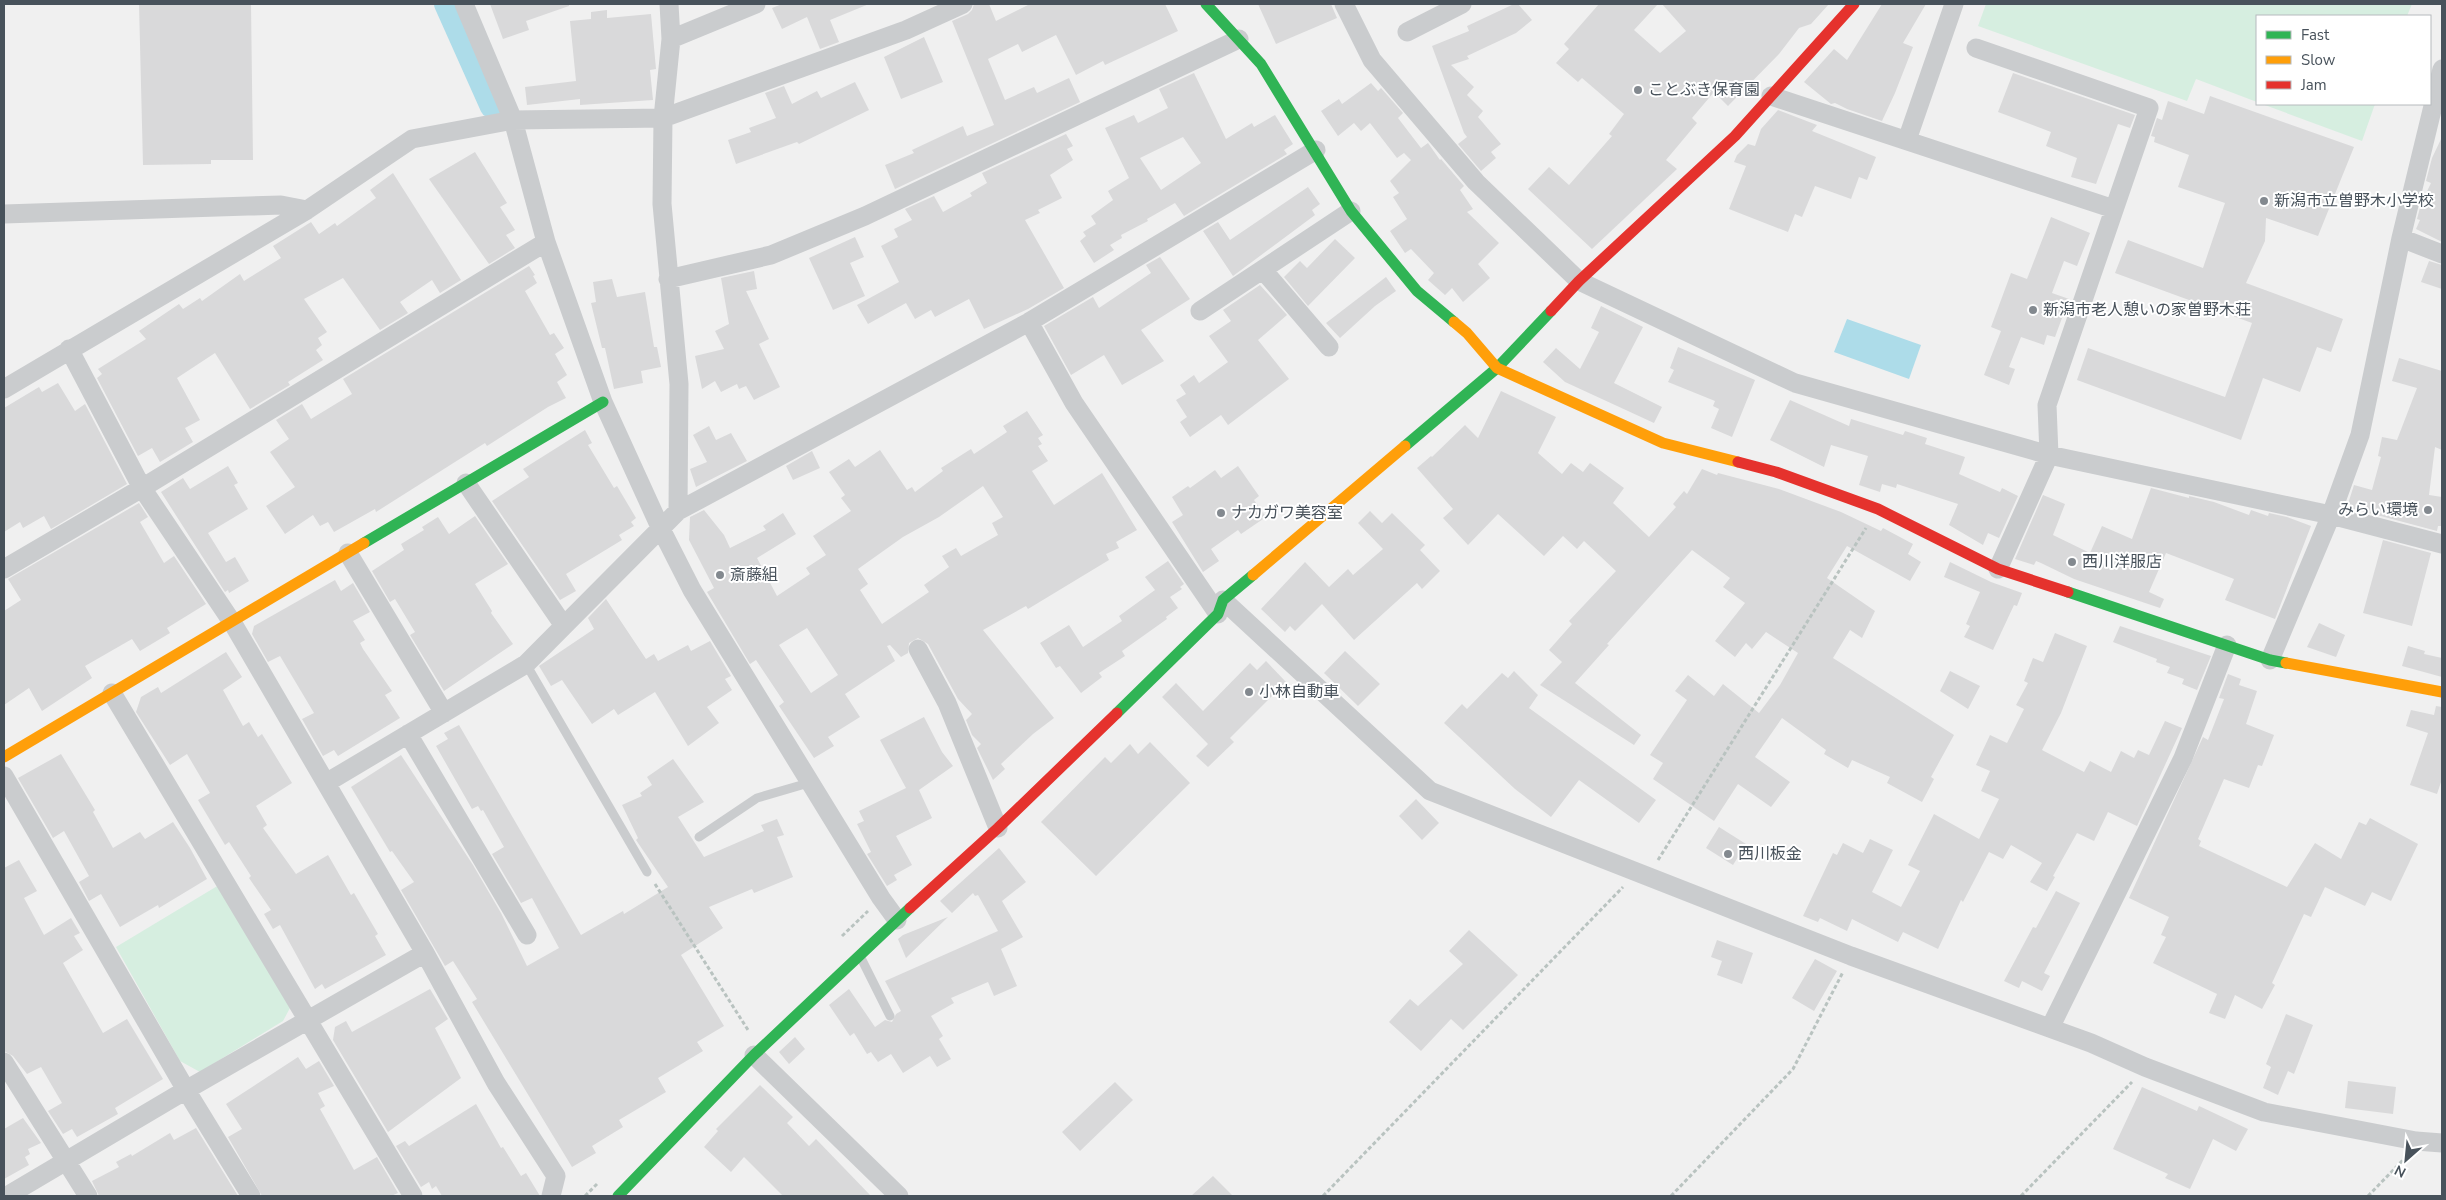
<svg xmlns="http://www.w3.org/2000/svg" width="2446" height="1200" viewBox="0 0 2446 1200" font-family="'Nunito Sans','Noto Sans JP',sans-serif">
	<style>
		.green { fill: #d6eee0 }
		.water { fill: #addce9 }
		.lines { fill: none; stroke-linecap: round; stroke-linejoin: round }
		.canal { stroke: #addce9; stroke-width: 22 }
		.building { fill: #d9d9da; fill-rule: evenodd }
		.path { stroke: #b9c3c0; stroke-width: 3; stroke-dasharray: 4 2.5; stroke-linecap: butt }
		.lane { stroke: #caccce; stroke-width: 9 }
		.street { stroke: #caccce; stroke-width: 19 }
		.fast { stroke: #30b455; stroke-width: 11 }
		.slow { stroke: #ff9f0a; stroke-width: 11 }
		.jam { stroke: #e5322d; stroke-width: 11 }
		.poi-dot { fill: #83898f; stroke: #fff; stroke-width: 2 }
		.labels { text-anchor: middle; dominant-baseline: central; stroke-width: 4; stroke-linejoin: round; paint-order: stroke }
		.poi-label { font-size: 16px; fill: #48525b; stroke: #fff; text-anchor: start }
	</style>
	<rect width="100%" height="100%" fill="#f0f0f0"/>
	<path class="green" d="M1986,4H2412L2407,16H2257V102L2196,79L2187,101L1978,26Z
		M2262,104H2375L2362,141Z
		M219,885L290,1008L283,1021L200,1072L180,1061L116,947Z"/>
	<path class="water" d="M1847,319L1921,345L1909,379L1834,352Z"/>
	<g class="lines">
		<path class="canal" d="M445,4L491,107"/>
	</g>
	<path class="building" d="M139,4H251L253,160H211V164L143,165Z
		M490,4H569V6L526,21L529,30L503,39Z
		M782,4H869L830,20L839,42L820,49L807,17L782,29L772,8Z
		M974,4H989L996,21L1030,4H1165L1178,31L1105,65L1103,61L1076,75L1056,35L1022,52L1018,44L988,59L1005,100L1034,87L1037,93L1069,78L1080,102L895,189L885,165L914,153L912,150L963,126L967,136L994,125L952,21L968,14L972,10Z
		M1258,4H1331L1337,18L1276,44Z
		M1514,4H1518L1532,20L1516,33L1467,56L1469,59L1451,65L1474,87L1467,95L1483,111L1478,117L1501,144L1491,152L1496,158L1481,171L1458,144L1467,137L1464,133L1432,46L1469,31L1467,26Z
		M1599,4H1658L1634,30L1660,53L1686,31L1662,4H1829L1811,24L1799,28L1779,54L1728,106L1714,92L1692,118L1697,123L1666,160L1677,169L1592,249L1528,189L1549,167L1569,185L1612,136L1609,134L1624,114L1582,78L1578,82L1556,63L1569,49L1564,44Z
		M1882,4H1926L1903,43L1913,47L1895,93L1882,121L1847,109L1835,103L1831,104L1804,82L1834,49L1847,60Z
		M607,10V18L651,14L656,69L650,70L653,100L580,105V99L527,105L525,87L576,81L570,21L591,19V12Z
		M924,37L943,82L901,99L884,57Z
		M1194,73L1226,139L1252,123L1254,127L1275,115L1293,144L1284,150L1287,154L1184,216L1175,203L1147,219L1148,221L1121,235L1122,238L1110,245L1114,250L1094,263L1080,241L1086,236L1083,232L1096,224L1091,216L1113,200L1108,191L1129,178L1105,128L1134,115L1138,123L1168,108L1159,89ZM1183,137L1201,163L1161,190L1140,158Z
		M2013,73L2135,115L2130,128L2118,124L2096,184L2071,177L2077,158L2046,146L2051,132L1998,112Z
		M855,82L869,110L799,144L797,142L736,164L728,140L751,132L749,128L776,118L765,93L784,86L792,104L817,91L821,98Z
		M1371,83L1378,91L1381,88L1403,113L1398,118L1421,148L1428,143L1440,160L1441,159L1464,186L1460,190L1473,209L1467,212L1499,243L1478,264L1490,278L1463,302L1452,288L1445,295L1428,280L1434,273L1411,249L1405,253L1390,231L1407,219L1393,197L1399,193L1390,181L1411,160L1404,153L1397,158L1370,123L1361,131L1354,123L1338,136L1321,111L1339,99L1342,104Z
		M2210,96L2354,147L2318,236L2266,218L2265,241L2246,283L2343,319L2331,352L2317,347L2300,392L2263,378L2241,440L2077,380L2088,348L2225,397L2252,323L2115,273L2128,240L2203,268L2225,203L2178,187L2189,155L2154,142L2155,137L2151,136L2157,118L2162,120L2168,101L2204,114Z
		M1778,110L1817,125L1812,131L1876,157L1867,180L1859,177L1851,199L1815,186L1802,217L1795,214L1788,232L1729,209L1746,166L1734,162L1737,155L1748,144L1755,146L1761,129Z
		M1066,134L1073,146L1067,149L1073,160L1050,175L1062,198L1038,210L1040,213L1025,220L1064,288L1028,309L984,329L969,299L935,317L931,310L915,319L906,303L868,324L857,305L899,282L881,246L898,237L894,229L912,220L905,209L934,196L943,212L972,196L970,193L987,183L982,173Z
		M2442,137V242L2416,229L2420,220L2417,219L2421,204L2431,183L2426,181L2432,158Z
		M475,152L507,203L500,207L515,230L506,235L515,248L489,264L429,179Z
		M393,173L461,280L440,293L432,280L400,302L408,313L380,330L343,278L304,299L327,332L318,338L322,345L316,350L323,360L288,382L290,385L250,409L215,353L177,378L200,420L185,428L193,442L160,462L152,448L138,456L97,378L102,374L98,369L146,339L139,331L179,304L183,309L200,298L202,301L240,274L244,281L281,258L273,246L311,222L319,234L335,223L337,226L376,198L370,190Z
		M1308,187L1320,204L1312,210L1315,215L1233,276L1203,231L1218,222L1230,240Z
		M2051,217L2090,233L2077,266L2064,261L2052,293L2069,299L2055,337L2047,335L2044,345L2021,337L2009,367L2015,369L2009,385L1984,375L2001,331L1991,327L2011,273L2027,279Z
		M855,237L864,257L850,263L865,296L833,310L809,258Z
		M1335,239L1355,258L1308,306L1284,277L1300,261L1307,268Z
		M1160,257L1190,299L1141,330L1164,361L1122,385L1104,355L1071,375L1044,326L1093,297L1099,308L1151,273L1146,265Z
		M2429,261L2442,265V289L2421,282Z
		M529,266L535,275L533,276L537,283L525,291L550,335L554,333L564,348L555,354L567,375L557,382L566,398L548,407L487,446L485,443L376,512L375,509L334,532L328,522L320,526L313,515L285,534L266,506L295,487L270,452L289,439L276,420L302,404L311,419L352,394L343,379Z
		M754,271L757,289L746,291L769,339L759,344L780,387L754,400L746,386L739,389L737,384L721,392L715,381L702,389L695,356L724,349L715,331L729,324L721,278Z
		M1386,277L1396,291L1375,306L1340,338L1326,323Z
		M612,279L617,297L645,292L654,347H657L661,367L641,371L643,383L614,389L605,348H602L591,303L596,302L593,282Z
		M1260,285L1287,315L1258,340L1289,379L1228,425L1221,415L1190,437L1180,422L1187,417L1176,400L1186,394L1180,385L1194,375L1199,383L1228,362L1209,336L1231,321L1223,310Z
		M1601,306L1643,327L1614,383L1662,407L1654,423L1565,382L1543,362L1556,348L1580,369L1599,332L1591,328Z
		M1678,347L1755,380L1732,437L1711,428L1719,409L1713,406L1715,401L1668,382L1674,370L1670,368Z
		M2399,358L2442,371V450L2435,447L2429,495L2442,497V526H2438L2437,531L2347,507L2354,485L2372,490L2381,457L2378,456L2382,437L2397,440L2417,388L2392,381Z
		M58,383L75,411L85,404L127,484L51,529L44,516L23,528L20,522L4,532V408L39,387L42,392Z
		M1501,391L1556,417L1538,453L1562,474L1571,463L1583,472L1590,463L1624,488L1613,503L1649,537L1676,507L1673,504L1684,491L1687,494L1702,469L1717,475L1718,473L1779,489L1841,512L1881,531L1883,528L1913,544L1908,554L1921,562L1910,581L1847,546L1827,578L1875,611L1862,638L1850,630L1833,658L1954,735L1931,777L1934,779L1922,802L1887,783L1890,777L1852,760L1848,768L1824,754L1826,750L1782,718L1755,757L1790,782L1771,807L1738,784L1714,821L1653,779L1663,763L1650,755L1687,700L1675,691L1688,675L1714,696L1723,684L1759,713L1780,685L1798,653L1766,632L1752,649L1746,643L1735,657L1715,641L1745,603L1723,587L1730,578L1692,550L1607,644L1609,645L1575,683L1641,735L1634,745L1540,685L1562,662L1549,650L1572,624L1569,621L1616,571L1584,541L1577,549L1563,536L1544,556L1498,514L1468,545L1443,518L1453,509L1417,468L1431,456L1432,457L1465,425L1478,438Z
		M1790,400L1849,426L1851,419L1903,435L1905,431L1927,438L1925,444L1965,457L1959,474L2000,492L2002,488L2018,496L1999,538L1988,533L1983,545L1949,525L1958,504L1897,484L1896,488L1882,484L1880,492L1859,485L1868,456L1831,445L1824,467L1770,440Z
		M1027,411L1043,435L1038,438L1042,444L1038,446L1048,461L1032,471L1054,505L1102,473L1137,530L1116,542L1119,548L1106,554L1109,560L1028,609L1026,606L983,630L1054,718L1033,734L1001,764L1005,769L993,780L977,748L981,744L972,735L966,720L972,714L958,699L928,644L918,638L909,643L908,653L901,657L890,645L887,646L895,661L845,694L860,717L828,737L834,746L814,758L779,706L784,702L756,660L750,664L707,592L714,588L689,540L690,517L704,510L724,535L730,548L766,530L763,526L783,513L796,534L757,558L777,596L810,574L806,568L826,555L813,536L851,511L841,498L845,495L829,472L849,459L855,467L880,450L907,490L912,487L915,492L943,471L941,468L971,449L974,454L1007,432L1003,426ZM983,486L1003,517L992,523L998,535L961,556L956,548L942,556L949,567L924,585L929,592L882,624L860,590L868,584L858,569L903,537L939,517ZM807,628L838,675L811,693L779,645Z
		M709,426L716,440L731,433L747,461L696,487L690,469L707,462L693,435Z
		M585,430L592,443L588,445L614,488L617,486L636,518L631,522L634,526L619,535L622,540L566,574L576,591L560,600L492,501L529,477L523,469Z
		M812,451L820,468L793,480L786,466Z
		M228,466L238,483L234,485L248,509L208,533L226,562L235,557L249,581L229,593L228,590L225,592L161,492L183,478L190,489Z
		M1238,466L1259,496L1254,500L1266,517L1241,534L1238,530L1211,549L1219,561L1203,572L1172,522L1183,515L1172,497L1188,486L1190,488L1215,470L1221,478Z
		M2151,488L2189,498V496L2214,502L2249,515L2251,510L2268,516L2269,513L2287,517L2311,526L2275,619L2225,600L2234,579L2166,553L2149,592L2164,599L2160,608L2074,579L2041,563L2036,561L2034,565L2015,559L2043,495L2065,504L2053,535L2090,553L2102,526L2132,539Z
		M139,503L148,517L140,522L164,563L174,556L206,604L167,628L170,633L140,651L132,639L85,666L92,678L42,711L29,688L4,705V611L21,600L8,579Z
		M1370,511L1382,523L1392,513L1425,545L1420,550L1440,571L1422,589L1417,583L1354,640L1322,604L1295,631L1290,626L1285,632L1261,609L1305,562L1329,587L1348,569L1353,575L1383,549L1358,523Z
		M475,516L508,564L475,584L492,611L491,613L513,644L444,691L410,635L415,632L395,599L390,602L372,571L404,550L401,544L424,530L422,527L438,517L449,534Z
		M2383,540L2431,553L2412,626L2363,613Z
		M1168,561L1184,584L1180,587L1182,589L1170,597L1178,608L1166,617L1167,619L1122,651L1125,656L1099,673L1102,677L1081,693L1060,666L1056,668L1040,643L1069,625L1083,647L1122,621L1119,616L1155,590L1145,577Z
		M1950,562L1991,582L2022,593L2017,606L2014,605L1993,650L1964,637L1970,626L1966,624L1980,592L1944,577Z
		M335,580L341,591L353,583L370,612L353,621L365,640L360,643L363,649L392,691L385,695L400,718L338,756L334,750L323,756L302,719L314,713L280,656L268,662L252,634L254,626Z
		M606,599L646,659L654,654L658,661L688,645L691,651L710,641L731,676L725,679L732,690L707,707L719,723L688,746L655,692L618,715L614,709L592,724L562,680L551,686L539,666L594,629L588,618Z
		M2319,623L2345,635L2336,657L2307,647Z
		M2120,626L2211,656L2197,690L2182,684L2184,679L2167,673L2170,667L2156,662L2157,659L2113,642Z
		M2055,633L2087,646L2061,713L2042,750L2084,772L2090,761L2111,772L2121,751L2134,758L2138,750L2149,755L2165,721L2182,728L2137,826L2108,812L2094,841L2077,833L2053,876L2055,877L2047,891L2030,882L2042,863L2011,845L2003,859L1989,852L1963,902L1961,900L1938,949L1903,932L1898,942L1852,919L1847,931L1820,918L1818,922L1803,916L1833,853L1837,855L1843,843L1863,853L1870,839L1893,850L1872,892L1901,907L1920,871L1908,865L1934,814L1979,839L1999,799L1981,791L1990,771L1976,765L1990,735L2007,743L2024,709L2016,705L2028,683L2024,681L2033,658L2043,662Z
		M2408,646L2425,651L2424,654L2442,658V677L2402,666Z
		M1345,651L1380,684L1358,706L1324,673Z
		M226,652L242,677L223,690L243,726L249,722L258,737L262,734L292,783L256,806L267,825L263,828L296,874L328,855L351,895L354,893L378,934L375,936L386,955L325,989L322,984L315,989L280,925L273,929L264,914L271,910L249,878L251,876L229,842L225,845L198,800L210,793L187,754L170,765L136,712L141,697L158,687L161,693Z
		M1266,661L1286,682L1230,738L1234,742L1208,767L1196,756L1208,744L1162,697L1176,683L1203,711L1250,663L1257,670Z
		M1514,671L1538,695L1529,708L1656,800L1639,823L1579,780L1551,817L1515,789L1444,723L1462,704L1467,709L1502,673L1508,678Z
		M1950,671L1980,686L1968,709L1940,691Z
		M2228,674L2241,679L2239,685L2257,691L2246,724L2274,735L2262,766L2258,765L2249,788L2224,779L2198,839L2201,841L2199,846L2287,887L2315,843L2341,859L2359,822L2366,825L2370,818L2418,844L2391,901L2372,892L2365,906L2325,887L2311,917L2304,914L2272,983L2275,985L2262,1009L2235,995L2225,1019L2209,1013L2217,994L2153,963L2166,937L2161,935L2169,917L2129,898L2203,737L2208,740L2224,699L2219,698Z
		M2436,706L2442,707V779L2437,794L2410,785L2428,733L2406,726L2411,710L2434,715Z
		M924,717L942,752L953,766L919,790L932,818L896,836L912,865L894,875L897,880L887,886L867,854L871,852L857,824L864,821L859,811L906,788L880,740Z
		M459,725L581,935L623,911L624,914L668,887L636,840L638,838L622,805L642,796L640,793L652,785L647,777L673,759L704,802L678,817L704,857L764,831L761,825L777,819L784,835L777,837L793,877L754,893L752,889L709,907L723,928L681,955L724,1026L697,1042L703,1051L658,1078L666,1092L619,1120L623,1127L592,1146L596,1153L572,1167L472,1002L477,999L453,961L445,966L401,890L414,882L392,851L390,852L351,787L401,755L473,865L501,913L527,966L559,948L532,898L521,903L492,854L504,847L483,810L481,811L478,806L472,809L436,746L448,739L444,733Z
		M1150,742L1190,783L1096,876L1041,822L1105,757L1111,763L1130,744L1138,754Z
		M61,754L95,810L93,812L113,848L140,832L145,839L173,822L190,848L207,879L159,908L158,905L120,927L101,894L89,901L79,882L89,876L64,831L53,838L18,778Z
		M1416,799L1439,823L1422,840L1399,816Z
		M1719,827L1746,844L1733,865L1706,848Z
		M999,848L1026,882L1002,901L1023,937L1001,949L1017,986L994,996L988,982L951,998L954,1003L931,1016L943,1036L939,1039L951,1059L937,1067L930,1056L903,1073L891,1054L878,1062L871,1052L867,1054L854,1033L850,1036L829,1005L849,989L875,1027L885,1020L892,1022L896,1014L901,1011L885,981L998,931L978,895L975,896L973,893L952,913L940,901Z
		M19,860L37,891L24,898L44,935L71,918L80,933L74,936L83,950L63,963L103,1033L127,1019L163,1079L115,1108L118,1114L77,1137L72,1129L63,1134L48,1111L62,1103L41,1067L27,1074L13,1056L4,1051V868Z
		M2056,891L2080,903L2044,973L2050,976L2042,991L2022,981L2019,988L2004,981L2033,927L2036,928Z
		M948,917L906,958L898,939L903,935Z
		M1469,930L1518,975L1463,1030L1451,1019L1421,1051L1389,1022L1410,999L1418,1006L1463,964L1449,951Z
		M1717,940L1753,953L1742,984L1717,975L1722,961L1711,957Z
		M1815,959L1837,971L1814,1011L1792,998Z
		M430,989L448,1019L435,1028L461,1078L388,1132L333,1040L335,1027L346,1021L352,1032Z
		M2286,1014L2313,1025L2294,1074L2288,1071L2278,1095L2263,1088L2271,1067L2266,1064Z
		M795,1037L805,1049L789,1064L779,1052Z
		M298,1057L306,1069L319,1061L334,1086L318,1093L325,1106L320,1109L354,1170L377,1157L398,1193L391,1196H262L228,1137L242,1129L226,1104Z
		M2348,1081L2396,1087L2393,1114L2345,1108Z
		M1115,1082L1133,1100L1080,1151L1062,1132Z
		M760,1085L793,1117L787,1123L809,1146L816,1139L871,1196H783L744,1157L731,1172L704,1147L718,1131L716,1129Z
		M2142,1087L2197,1111L2199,1106L2248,1129L2236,1151L2213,1139L2190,1189L2165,1178L2168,1174L2113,1149Z
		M476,1104L501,1148L503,1147L521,1176L526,1173L540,1196H442L436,1186L432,1189L429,1182L421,1187L396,1146L405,1141L409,1146Z
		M23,1118L41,1143L28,1149L30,1154L25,1157L29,1165L4,1179V1129Z
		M196,1128L238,1196H99L92,1181L119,1167L116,1162L131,1154L132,1156L170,1133L174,1140Z
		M1213,1176L1233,1196H1191Z"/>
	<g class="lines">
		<path class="path" d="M1658,860L1866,528
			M655,884L748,1030
			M842,936L868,911
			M585,1196L597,1184
			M1323,1196L1623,887
			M1671,1196L1793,1069L1843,972
			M2021,1196L2132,1082
			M2368,1196L2404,1159"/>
		<path class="lane" d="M526,664L647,872
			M699,837L757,798L812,782
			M861,958L890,1016"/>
		<path class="street" d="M464,4L513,120L546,242L603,402L660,527L692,590L881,898L897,920
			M1344,4L1372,60L1476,182L1579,281L1795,383L2049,455L2331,515L2442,544
			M1407,32L1462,4
			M671,39L756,4
			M1976,48L2149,108L2047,405L2049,455L1998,569
			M1771,96L2114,209
			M1907,140L1954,4
			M4,214L281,205L307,210
			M2401,238L2442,254
			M1263,270L1329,347
			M668,279L771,255L865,216L1239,39
			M1200,311L1351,211
			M1029,322L1316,150
			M69,349L142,488L232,622L425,953L496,1083L556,1176L551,1196
			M4,389L307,210L412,139L513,120L663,118L906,30L963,4
			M466,483L564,626
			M678,511L1029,322L1074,403L1218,614
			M348,553L444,713
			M4,569L142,488L546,242
			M1223,600L1430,791L1851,956L2091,1043L2145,1067L2264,1112L2416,1141L2442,1143
			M918,649L947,703L998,828
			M2270,660L2331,515L2360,435L2401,238L2442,69
			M112,693L413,1196
			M408,734L527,935
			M4,776L186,1090L251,1196
			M326,783L526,664L678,511L679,384L662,204L663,118L671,39L669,4
			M2050,1028L2183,758L2227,645
			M754,1055L899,1196
			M4,1062L88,1196
			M7,1196L186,1090L425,953"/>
		<path class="fast" d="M1206,4L1261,64L1351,211L1417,291L1454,322
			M1405,446L1497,368L1551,311
			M364,543L603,402
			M2068,592L2270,660L2286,663
			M1117,713L1218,614L1223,600L1253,575
			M618,1196L754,1055L910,908"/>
		<path class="slow" d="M1454,322L1467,333L1497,368L1663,443L1738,462
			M1253,575L1405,446
			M2286,663L2442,692
			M4,757L364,543"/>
		<path class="jam" d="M1551,311L1579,281L1735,136L1854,4
			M1738,462L1776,472L1878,509L1998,569L2068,592
			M910,908L998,828L1117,713"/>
	</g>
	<g class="poi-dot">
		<circle cx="1638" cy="90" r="5"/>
		<circle cx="2264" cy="201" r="5"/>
		<circle cx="2033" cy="310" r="5"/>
		<circle cx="2428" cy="510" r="5"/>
		<circle cx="1221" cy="513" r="5"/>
		<circle cx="2072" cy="562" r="5"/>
		<circle cx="720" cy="575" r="5"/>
		<circle cx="1249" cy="692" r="5"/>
		<circle cx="1728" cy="854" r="5"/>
	</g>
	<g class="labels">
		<g class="poi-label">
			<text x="1648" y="90">ことぶき保育園</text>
			<text x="2274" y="201">新潟市立曽野木小学校</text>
			<text x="2043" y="310">新潟市老人憩いの家曽野木荘</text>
			<text x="2418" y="510" text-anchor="end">みらい環境</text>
			<text x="1231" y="513">ナカガワ美容室</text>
			<text x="2082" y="562">西川洋服店</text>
			<text x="730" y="575">斎藤組</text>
			<text x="1259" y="692">小林自動車</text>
			<text x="1738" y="854">西川板金</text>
		</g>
	</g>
	<rect width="2446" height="1200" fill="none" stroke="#48525b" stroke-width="10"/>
	<rect x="2256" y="15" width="175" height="90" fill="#ffffff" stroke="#b6babd"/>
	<rect x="2266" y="31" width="25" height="8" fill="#30b455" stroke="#b6babd"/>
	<text x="2301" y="40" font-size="15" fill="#48525b">Fast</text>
	<rect x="2266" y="56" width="25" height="8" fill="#ff9f0a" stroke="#b6babd"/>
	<text x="2301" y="65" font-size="15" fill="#48525b">Slow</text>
	<rect x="2266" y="81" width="25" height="8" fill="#e5322d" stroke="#b6babd"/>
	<text x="2301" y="90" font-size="15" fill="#48525b">Jam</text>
	<g transform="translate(2406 1160) rotate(207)" stroke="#ffffff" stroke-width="4" paint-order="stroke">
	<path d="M0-4L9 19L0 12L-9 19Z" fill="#48525b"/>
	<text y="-8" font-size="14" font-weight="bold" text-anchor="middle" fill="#48525b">N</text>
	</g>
</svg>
